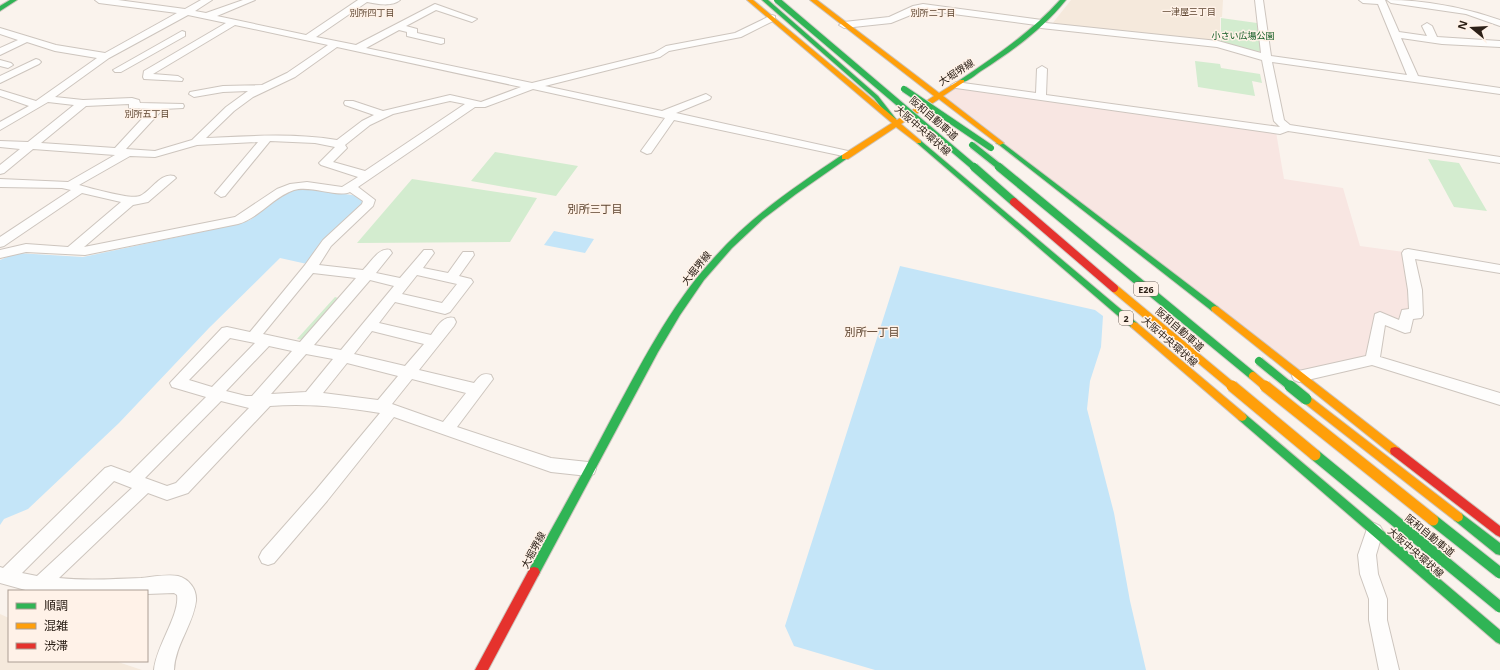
<svg xmlns="http://www.w3.org/2000/svg" width="1500" height="670" viewBox="0 0 1500 670" font-family="'Noto Sans','Noto Sans JP',sans-serif">
	<style>
		.commercial { fill: #f8e6e2 }
		.industrial { fill: #f5e9dc }
		.green { fill: #d3eccf }
		.water { fill: #c4e5f8 }
		.lines { fill: none; stroke-linecap: round; stroke-linejoin: round }
		.street-casing { stroke: #cdc5be; stroke-width: 2 }
		.fast-casing { stroke: #cdc5be; stroke-width: 2 }
		.slow-casing { stroke: #cdc5be; stroke-width: 2 }
		.jam-casing { stroke: #cdc5be; stroke-width: 2 }
		.street { fill: #fefdfc; fill-rule: evenodd }
		.fast { fill: #30b455; fill-rule: evenodd }
		.slow { fill: #ff9f0a; fill-rule: evenodd }
		.jam { fill: #e5322d; fill-rule: evenodd }
		.fast-bridge-far2-casing { stroke: #d3ceca; stroke-width: 8; stroke-linecap: butt }
		.fast-bridge-far1-casing { stroke: #d3ceca; stroke-width: 10; stroke-linecap: butt }
		.fast-bridge-casing { stroke: #d3ceca; stroke-width: 13; stroke-linecap: butt }
		.slow-bridge-far1-casing { stroke: #d3ceca; stroke-width: 10; stroke-linecap: butt }
		.slow-bridge-casing { stroke: #d3ceca; stroke-width: 13; stroke-linecap: butt }
		.jam-bridge-casing { stroke: #d3ceca; stroke-width: 10; stroke-linecap: butt }
		.fast-bridge-far2 { stroke: #30b455; stroke-width: 6 }
		.fast-bridge-far1 { stroke: #30b455; stroke-width: 8 }
		.fast-bridge { stroke: #30b455; stroke-width: 11 }
		.slow-bridge-far1 { stroke: #ff9f0a; stroke-width: 8 }
		.slow-bridge { stroke: #ff9f0a; stroke-width: 11 }
		.jam-bridge { stroke: #e5322d; stroke-width: 8 }
		.labels { text-anchor: middle; dominant-baseline: central; stroke-width: 3; stroke-linejoin: round; paint-order: stroke }
		.far-neighbourhood-label { font-size: 9px; fill: #5d442f; stroke: #fff2e8 }
		.far-park-label { font-size: 9px; fill: #0d581f; stroke: #fff2e8 }
		.shield { fill: #fff2e8; stroke: #6b5f56; stroke-width: 1 }
		.shield-label { font-size: 9px; font-weight: bold; fill: #2c2017 }
		.street-label { font-size: 10px; fill: #2c2017; stroke: #fff2e8 }
		.neighbourhood-label { font-size: 11px; fill: #5d442f; stroke: #fff2e8 }
	</style>
	<rect width="100%" height="100%" fill="#faf3ed"/>
	<path class="commercial" d="M956,85L1276,132L1284,179L1343,188L1360,246L1404,252L1414,313L1402,326L1376,315L1369,359L1299,375L939,97Z"/>
	<path class="industrial" d="M1071,0H1223L1222,17H1220V43L1052,24Z
		M0,614L9,618V661H115L142,670H0Z"/>
	<path class="green" d="M1221,18L1257,23L1261,51L1255,53L1221,42Z
		M1195,61L1220,64L1221,68L1260,74L1262,83L1252,81L1255,96L1198,87Z
		M495,152L578,166L556,196L471,181Z
		M1428,159L1459,163L1487,211L1454,207Z
		M412,179L537,198L510,242L357,243Z
		M335,297L341,299L304,340L297,339Z"/>
	<path class="water" d="M294,187L352,195L361,198L363,202L361,206L307,264L280,258L209,328L119,423L28,509L4,519L0,525V260L17,253L83,257L239,224L250,220Z
		M554,231L594,239L585,253L544,245Z
		M900,266L1095,310L1103,316L1101,347L1090,381L1087,409L1114,513L1130,601L1146,670H875L794,646L785,626Z"/>
	<g class="lines">
		<defs>
			<path id="street" d="M95,0H118L185,9L201,0H212L195,11L206,13L243,0H255L217,16L306,35L358,0H400C392,7 377,4 367,2L316,37L356,45L435,4L477,19L472,22L436,10L406,26L417,29V33L444,39V43L441,44L407,36V32L399,30L366,48L532,83L654,53L666,46L735,33L772,15L775,16V20L741,37L669,51L660,57L545,86L662,111L706,94L711,97L710,99L676,113L848,151L854,154L848,157L674,120L651,153L647,154L641,151L665,118L533,89L485,107H475L358,187L375,200L373,206L331,246L319,265L363,270C371,262 379,247 390,250L392,253L376,273L400,278L424,250H432L434,253L423,268L448,273L463,252H473L474,255L459,276L471,279L473,282L450,312L445,314L395,302L379,323L431,335C437,327 443,315 454,318L456,322L454,326L419,370L474,383C479,377 482,372 491,375L493,379L457,427L551,458L588,462L594,464L596,469L594,474L588,476L551,472L394,417L327,501L274,563L268,565L262,563L259,557L262,551L315,491L380,413C341,407 308,403 270,406L188,493L167,500L148,493L59,578C87,581 114,579 141,578C152,577 167,574 178,576C189,579 197,589 196,601C193,625 175,645 174,670H154C156,646 180,615 177,595L174,593L147,594V591H29L0,583V567L3,568L105,468L111,466L130,473L206,397L172,387L170,383L222,328L227,327L250,332L305,265L323,240L362,204L363,201L350,192C338,198 311,185 294,190C273,197 259,218 238,224L85,255L26,252L0,258V250L26,244L68,247L121,202L82,193L4,246L0,247V237L71,190L62,188L0,187V179L68,182L115,155L33,149L4,173L0,174V165L20,149L0,147V141L28,142L74,105L48,102L0,130V122L29,106L0,96V90L36,101L97,58L55,51L27,42L0,55V48L18,40L0,34V28L56,45L105,53L177,13L99,3ZM188,15L226,23L144,71L143,77L144,79L182,81L183,79L178,76L153,74L235,25L328,45L287,73L262,85L223,86L190,92L189,94L194,97L223,92L248,91L226,107L192,140L155,151L126,149L163,109L183,108L184,106L183,104L140,103L139,100L132,98L83,100L55,97L109,58ZM337,47L521,87L481,102L450,95L383,111L353,101H345L344,103L345,105L374,115L362,121L337,140C293,133 250,136 206,138L234,111L253,97L295,77ZM450,101L465,104L365,171L333,162L347,148L345,145L370,125L393,114ZM129,104V108L151,109L115,148L41,143L86,106ZM270,141L315,143L335,147L319,163L321,165L358,177L342,187L307,182L290,184L277,189L235,217L84,247L133,205L148,202L176,178L174,176C161,172 151,191 140,196C131,200 90,188 79,185L130,156L155,157L197,145L258,142L215,193L221,197L225,196ZM313,273L356,278L300,342L263,334ZM417,275L457,284L442,303L402,294ZM370,280L394,286L341,350L314,345ZM372,331L424,344L405,366L354,354ZM230,338L255,343L212,387L189,380ZM269,346L292,351L252,396H246L226,391ZM306,354L333,359L306,392L271,394ZM347,363L398,376L378,400L323,393ZM412,379L466,393L443,422L392,404ZM221,401L249,408L176,483L167,486L145,478ZM114,481L132,488L37,576L22,573Z
				M1255,0H1263L1271,56L1407,75L1378,4L1363,3L1359,0H1385L1399,32L1427,36L1422,26L1427,23L1432,26L1437,37L1500,41V47L1442,44L1401,38L1418,76L1500,88V94L1272,62L1284,120L1290,125L1500,157V163L1288,131L1280,134L956,88L951,85L956,82L1036,93L1037,69L1042,66L1047,69L1046,95L1280,127L1274,121L1262,60L1217,47L1041,28L1036,25L923,10L891,23L844,28L839,25L844,22L889,17L913,6L923,4L1042,20L1046,23L1218,41L1261,53Z
				M1387,0C1425,0 1463,7 1500,20V26L1466,14L1391,3Z
				M182,31L185,32V36L121,72H115L113,70Z
				M36,59L39,60L41,62L39,64L0,83V76Z
				M0,60L11,63L13,65L8,68L0,66Z
				M1408,249L1500,265V273L1415,259L1422,290L1423,315L1421,318L1413,319L1410,332L1405,333L1385,325L1380,357L1500,393V405L1372,365L1299,382L1294,380L1292,376L1294,372L1366,356L1375,314L1380,312L1399,320L1402,310L1409,309L1408,290L1402,253L1404,250Z
				M1374,523L1380,526L1383,531L1376,555L1378,574L1387,599V620L1399,670H1379L1369,620V599L1360,574L1358,555L1368,526Z"/>
			<path id="fast" d="M10,0H17L0,11V6Z
				M762,0H768L878,96L896,119V121H892L874,98Z
				M1060,0H1066C1043,29 1012,51 981,71C975,75 967,83 960,82V80C996,56 1031,32 1060,0Z
				M919,140L921,141L1137,323L1138,325L1137,327H1131L917,143V141Z
				M1000,141L1218,307L1219,309L1218,311H1212L998,144L996,143Z
				M842,155H848L849,157L796,194L763,219L732,248L704,280L680,315L658,352L538,576L534,577L530,576L528,572L530,568C556,521 583,473 608,425C639,368 669,307 713,259C750,217 796,186 842,155Z
				M1242,413L1245,414L1500,630V644L1496,642L1239,420L1237,417L1239,414Z
				M1458,512L1462,514L1500,543V555L1496,554L1454,520L1453,517L1454,514Z"/>
			<path id="slow" d="M747,0H753L897,120L934,96L810,0H817L939,93L960,80H964V82L943,96L1004,143L1000,145L998,144L939,99L901,124L921,141V143H917L896,127L848,159H842V155L892,123Z
				M1215,306L1218,307L1399,448L1400,451L1399,454L1395,455L1391,454L1212,311L1211,309L1212,307Z
				M1134,322L1137,323L1245,414L1247,417L1245,420L1242,421L1239,420L1131,327L1130,325Z
				M1306,395L1309,396L1462,514L1463,517L1462,520L1458,522L1454,520L1303,402L1301,399L1303,396Z"/>
			<path id="jam" d="M1395,447L1399,448L1500,526V537L1496,535L1391,454L1390,451L1391,448Z
				M534,567L538,568L540,572L538,576L488,670H475L530,568Z"/>
		</defs>
		<use href="#street" class="street-casing"/>
		<use href="#fast" class="fast-casing"/>
		<use href="#slow" class="slow-casing"/>
		<use href="#jam" class="jam-casing"/>
		<use href="#street" class="street"/>
		<use href="#fast" class="fast"/>
		<use href="#slow" class="slow"/>
		<use href="#jam" class="jam"/>
		<defs>
			<path id="fast-bridge-far2" d="M777,0L975,168
				M904,89L991,148
				M972,145L1001,168"/>
			<path id="fast-bridge-far1" d="M974,167L1014,202
				M999,167L1253,376
				M1259,361L1291,387"/>
			<path id="fast-bridge" d="M1290,386L1306,399
				M1315,455L1500,607
				M1433,520L1500,573"/>
			<path id="slow-bridge-far1" d="M1114,288L1233,387
				M1253,376L1266,387"/>
			<path id="slow-bridge" d="M1232,386L1315,455
				M1265,386L1433,520"/>
			<path id="jam-bridge" d="M1014,202L1114,288"/>
		</defs>
		<use href="#fast-bridge-far2" class="fast-bridge-far2-casing"/>
		<use href="#fast-bridge-far1" class="fast-bridge-far1-casing"/>
		<use href="#fast-bridge" class="fast-bridge-casing"/>
		<use href="#slow-bridge-far1" class="slow-bridge-far1-casing"/>
		<use href="#slow-bridge" class="slow-bridge-casing"/>
		<use href="#jam-bridge" class="jam-bridge-casing"/>
		<use href="#fast-bridge-far2" class="fast-bridge-far2"/>
		<use href="#fast-bridge-far1" class="fast-bridge-far1"/>
		<use href="#fast-bridge" class="fast-bridge"/>
		<use href="#slow-bridge-far1" class="slow-bridge-far1"/>
		<use href="#slow-bridge" class="slow-bridge"/>
		<use href="#jam-bridge" class="jam-bridge"/>
	</g>
	<g class="labels">
		<g class="far-neighbourhood-label">
			<text x="1189" y="11">一津屋三丁目</text>
			<text x="372" y="12">別所四丁目</text>
			<text x="933" y="12">別所二丁目</text>
			<text x="147" y="113">別所五丁目</text>
		</g>
		<g class="far-park-label">
			<text x="1243" y="35">小さい広場公園</text>
		</g>
		<g class="shield">
			<rect x="1134" y="282" width="24" height="14" rx="3"/>
			<rect x="1119" y="311" width="14" height="14" rx="3"/>
		</g>
		<g class="shield-label">
			<text x="1146" y="289">E26</text>
			<text x="1126" y="318">2</text>
		</g>
		<g class="street-label">
			<text transform="translate(956 72) rotate(-32)">大堀堺線</text>
			<text transform="translate(934 118) rotate(41)">阪和自動車道</text>
			<text transform="translate(923 130) rotate(41)">大阪中央環状線</text>
			<text transform="translate(696 268) rotate(-51)">大堀堺線</text>
			<text transform="translate(1180 329) rotate(41)">阪和自動車道</text>
			<text transform="translate(1170 341) rotate(41)">大阪中央環状線</text>
			<text transform="translate(1430 535) rotate(39)">阪和自動車道</text>
			<text transform="translate(533 550) rotate(-62)">大堀堺線</text>
			<text transform="translate(1416 552) rotate(41)">大阪中央環状線</text>
		</g>
		<g class="neighbourhood-label">
			<text x="595" y="208">別所三丁目</text>
			<text x="872" y="331">別所一丁目</text>
		</g>
	</g>
	<rect x="8" y="590" width="140" height="72" fill="#fff2e8" stroke="#ab9e94"/>
	<rect x="16" y="603" width="20" height="6" fill="#30b455" stroke="#ab9e94"/>
	<text x="44" y="610" font-size="12" fill="#2c2017">順調</text>
	<rect x="16" y="623" width="20" height="6" fill="#ff9f0a" stroke="#ab9e94"/>
	<text x="44" y="630" font-size="12" fill="#2c2017">混雑</text>
	<rect x="16" y="643" width="20" height="6" fill="#e5322d" stroke="#ab9e94"/>
	<text x="44" y="650" font-size="12" fill="#2c2017">渋滞</text>
	<g transform="translate(1472 28) rotate(288)" stroke="#fff2e8" stroke-width="3" paint-order="stroke">
	<path d="M0-3L7 15L0 10L-7 15Z" fill="#2c2017"/>
	<text y="-6" font-size="11" font-weight="bold" text-anchor="middle" fill="#2c2017">N</text>
	</g>
</svg>
